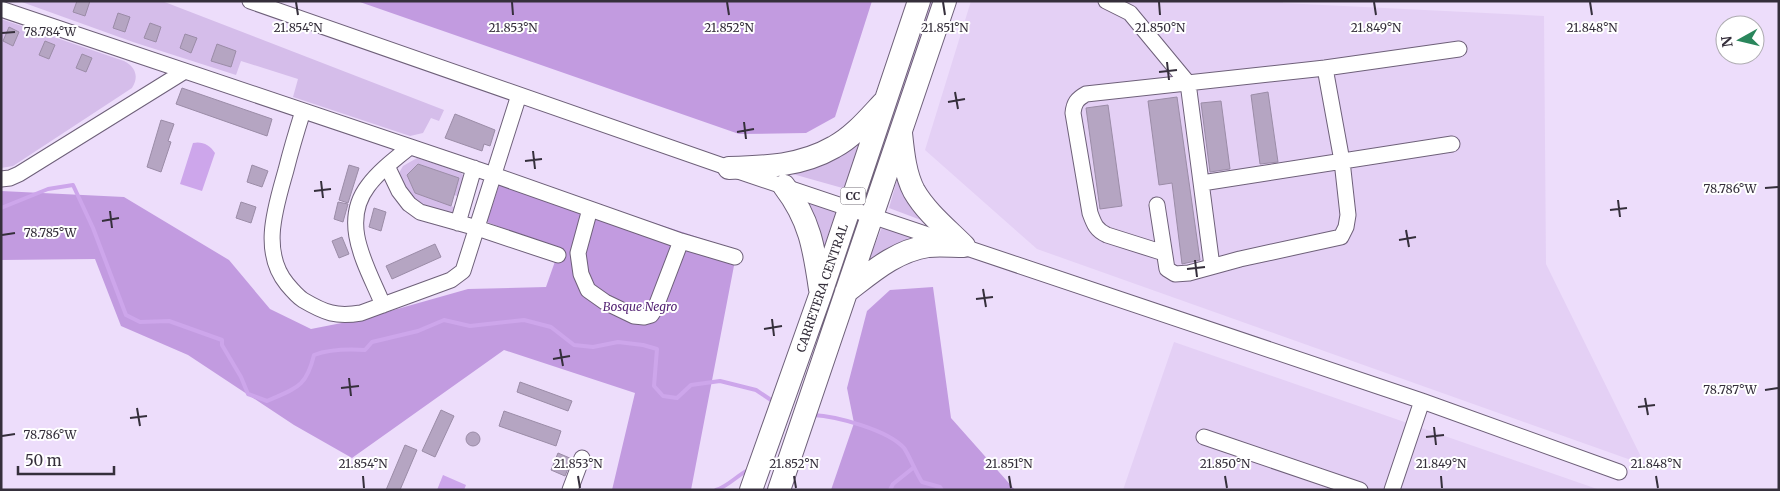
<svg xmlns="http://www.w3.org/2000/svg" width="1780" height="491" viewBox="0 0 1780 491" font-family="Merriweather,serif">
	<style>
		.built { fill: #e4d0f5 }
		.green { fill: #d5bdea }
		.forest { fill: #c29be0 }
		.water { fill: #cda6eb }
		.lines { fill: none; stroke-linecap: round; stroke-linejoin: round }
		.stream { stroke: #cda6eb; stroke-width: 4 }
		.building { fill: #b5a5c2; stroke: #9b8ca7 }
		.minor-casing { stroke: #6e6079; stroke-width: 17 }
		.highway-casing { stroke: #6e6079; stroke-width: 24 }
		.minor { stroke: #fff; stroke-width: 15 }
		.highway { stroke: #fff; stroke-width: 22 }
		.ticks { fill: none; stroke: #352f3b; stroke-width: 2 }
		.labels { text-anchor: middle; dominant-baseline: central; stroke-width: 4; stroke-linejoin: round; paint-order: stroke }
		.shield { fill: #fff; stroke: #726d76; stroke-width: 1 }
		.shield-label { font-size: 11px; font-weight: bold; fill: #352f3b }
		.street-label { font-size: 12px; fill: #352f3b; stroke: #fff }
		.park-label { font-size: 12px; font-style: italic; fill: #552474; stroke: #fff }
		.ticks-label { font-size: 12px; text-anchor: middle; fill: #352f3b; stroke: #fff; stroke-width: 4; stroke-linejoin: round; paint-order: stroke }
	</style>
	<rect width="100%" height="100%" fill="#edddfb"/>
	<path class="built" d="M971,1H1283V3L1544,16L1546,264L1645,465L1037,249L925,150Z
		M1174,342L1600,490H1123Z"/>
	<path class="green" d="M19,1H162L444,110L439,121L431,118L423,133L410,136L293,97L298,79L241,61L236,75L133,42Z
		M928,1H935L879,168L873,177L872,166Z
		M1,19L124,61C136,67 139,77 132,88L13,166L1,168Z
		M861,135L846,189L782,171Z
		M417,158L460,172L463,175L460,197L454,195L459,178L418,164L407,175L415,193L457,208L452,213L418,203L409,196L399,173L403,166Z
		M901,166L929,223L889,208Z
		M803,199L839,212L825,259Z
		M882,227L932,241L866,267Z"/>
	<path class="forest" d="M357,1H872L835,117L806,133L739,134Z
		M503,173L737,250L691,490H612L635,393L504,350L352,458L294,425L188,355L121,326L95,259L1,260V191L124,197L229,260L270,309L311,329L362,319L468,289L546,287L559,250L487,222Z
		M933,287L951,418L1015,490H831L854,423L847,388L867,311L890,290Z"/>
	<path class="water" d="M193,143C202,141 210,145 215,153L202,191L180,184Z
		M443,475L466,485L464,490H437Z"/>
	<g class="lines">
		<path class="stream" d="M1,208L48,189L73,185L93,228L126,315L140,322L169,321L222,340V345L241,377L248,394L267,401C296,388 306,388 314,355C330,349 348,349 365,350L372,342L418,331L444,320L470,326L524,320L551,327L574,345L593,347L618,342L643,345L657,349L654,386L663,396L677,398L691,385L720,381L756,390L774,402
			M813,415C836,416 888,430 904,448C909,455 916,473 922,482L940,487L942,490
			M716,490C729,486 737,475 750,469
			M890,490L893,484L913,468"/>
	</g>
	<path class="building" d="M77,1H90L85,16L73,12Z
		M118,13L130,17L125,32L113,28Z
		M150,23L161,27L156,42L144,38Z
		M9,27L19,32L13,46L3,41Z
		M185,34L197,38L191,53L180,48Z
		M45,41L55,45L49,59L39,55Z
		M217,44L236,51L231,67L211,61Z
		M82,54L92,58L86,72L76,68Z
		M182,88L272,119L267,136L176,104Z
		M1268,92L1278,162L1260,164L1251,95Z
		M1177,97L1200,260L1182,264L1172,183L1159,185L1148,101Z
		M1221,101L1230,169L1210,172L1201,103Z
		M1108,105L1122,206L1100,209L1086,108Z
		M455,114L495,130L490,146L484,144L482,151L445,138Z
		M161,120L174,124L168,141L171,142L161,172L147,167Z
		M418,164L459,178L451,206L415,193L407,175Z
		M252,165L268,171L262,187L247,182Z
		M349,165L359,168L348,203L339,200Z
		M241,202L256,207L251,223L236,218Z
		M338,202L348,204L343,222L334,219Z
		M374,208L386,212L381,231L369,227Z
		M342,237L349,254L339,258L332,241Z
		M435,244L441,257L392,279L386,266Z
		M520,382L572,401L568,411L517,392Z
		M441,410L454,416L435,457L422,451Z
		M504,411L561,431L556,446L499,426Z
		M466 439a7 7 0 1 1 14 0a7 7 0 1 1-14 0Z
		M405,445L417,450L400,490H386Z
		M558,453L572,459L565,476L551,470Z"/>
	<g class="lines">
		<defs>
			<path id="minor" d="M250,1L729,168L1422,401L1619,472
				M1106,1L1130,13L1188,83L1212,266
				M1,9L494,175L681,241L735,257
				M303,111C297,130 291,150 286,170C276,206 260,251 287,284C292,290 297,296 303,300C325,313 336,317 361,313L451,280L463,271L519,95
				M387,166L399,191L409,204L420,212L477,228L558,255
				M1,179L10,178L19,174L185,71
				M1202,183L1452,144
				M1157,205L1167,269L1175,274L1189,273L1240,259L1341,237L1346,227L1348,215L1342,161L1325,68
				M590,209L578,253L581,274L588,290L605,302L634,316L644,317L651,315L655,309L681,241
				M458,223L474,168
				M1164,253L1107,235C1096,230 1094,224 1090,213L1073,113C1074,103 1077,99 1086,94L1325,68L1459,49
				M383,305C368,268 339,224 368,186C379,171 395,159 410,147
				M1204,437L1360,490
				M570,490L582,458
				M1392,490L1422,401"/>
			<path id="highway" d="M901,133C903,152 905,174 914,191C926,212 947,229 964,246
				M729,168C766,167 801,166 834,147C853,137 868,119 883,103
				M784,186C810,220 814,248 820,289
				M846,292C871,273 895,251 928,246C939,245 952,246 964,246
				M751,490L821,293L919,1
				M779,490L945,1"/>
		</defs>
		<use href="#minor" class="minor-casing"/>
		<use href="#highway" class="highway-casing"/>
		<use href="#minor" class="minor"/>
		<use href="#highway" class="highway"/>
	</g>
	<path class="ticks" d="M296,2L298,15M512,2L513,15M727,2L729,15M943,2L945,15M1159,2L1160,15M1374,2L1376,15M1590,2L1592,15M2,33L15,32M1167,62L1169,80M1159,72L1177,70M955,92L958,109M948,102L965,99M744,122L746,139M737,132L754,129M533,151L535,169M525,161L542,159M321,181L323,198M1765,188L1778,187M314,191L331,189M1618,200L1620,217M1610,210L1627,208M110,211L112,228M102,221L119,218M1406,230L1409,247M2,235L15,233M1399,240L1416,237M1195,260L1197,277M1187,269L1205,267M983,289L986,307M976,299L993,297M772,319L774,336M764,329L782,326M560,349L563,366M553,359L570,356M349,378L351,396M341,388L359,386M1765,390L1778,388M1645,398L1648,415M1638,407L1655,405M137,408L140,426M130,418L147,416M1434,427L1436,445M2,436L15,434M1426,437L1444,435M363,476L364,488M578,476L580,488M794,476L796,488M1009,476L1011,488M1225,476L1227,488M1441,476L1442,488M1656,476L1658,488"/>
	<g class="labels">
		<rect class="shield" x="840.5" y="187.5" width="25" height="17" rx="4"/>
		<g class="shield-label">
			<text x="853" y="196">CC</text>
		</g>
		<g class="street-label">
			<text transform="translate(822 288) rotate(-71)">CARRETERA CENTRAL</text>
		</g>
		<g class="park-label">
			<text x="640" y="306">Bosque Negro</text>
		</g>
	</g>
	<g class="ticks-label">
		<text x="298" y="32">21.854°N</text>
		<text x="513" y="32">21.853°N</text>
		<text x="729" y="32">21.852°N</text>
		<text x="945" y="32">21.851°N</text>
		<text x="1160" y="32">21.850°N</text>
		<text x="1376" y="32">21.849°N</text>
		<text x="1592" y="32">21.848°N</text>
		<text x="50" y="36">78.784°W</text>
		<text x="1730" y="193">78.786°W</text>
		<text x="50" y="237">78.785°W</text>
		<text x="1730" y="394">78.787°W</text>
		<text x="50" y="439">78.786°W</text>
		<text x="363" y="468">21.854°N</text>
		<text x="578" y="468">21.853°N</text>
		<text x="794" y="468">21.852°N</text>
		<text x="1009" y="468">21.851°N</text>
		<text x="1225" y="468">21.850°N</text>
		<text x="1441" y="468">21.849°N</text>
		<text x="1656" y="468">21.848°N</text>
	</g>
	<rect width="1780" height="491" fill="none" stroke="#352f3b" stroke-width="5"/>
	<g transform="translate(1740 40) rotate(262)"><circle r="24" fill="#ffffff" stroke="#aeacb1"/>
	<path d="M0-4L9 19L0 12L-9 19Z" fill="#2a865c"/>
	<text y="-8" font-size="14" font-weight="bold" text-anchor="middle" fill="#352f3b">N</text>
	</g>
	<path d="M18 466v8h96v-8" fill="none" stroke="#352f3b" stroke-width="2.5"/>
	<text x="25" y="466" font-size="15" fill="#352f3b" stroke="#ffffff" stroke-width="4" paint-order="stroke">50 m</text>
</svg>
